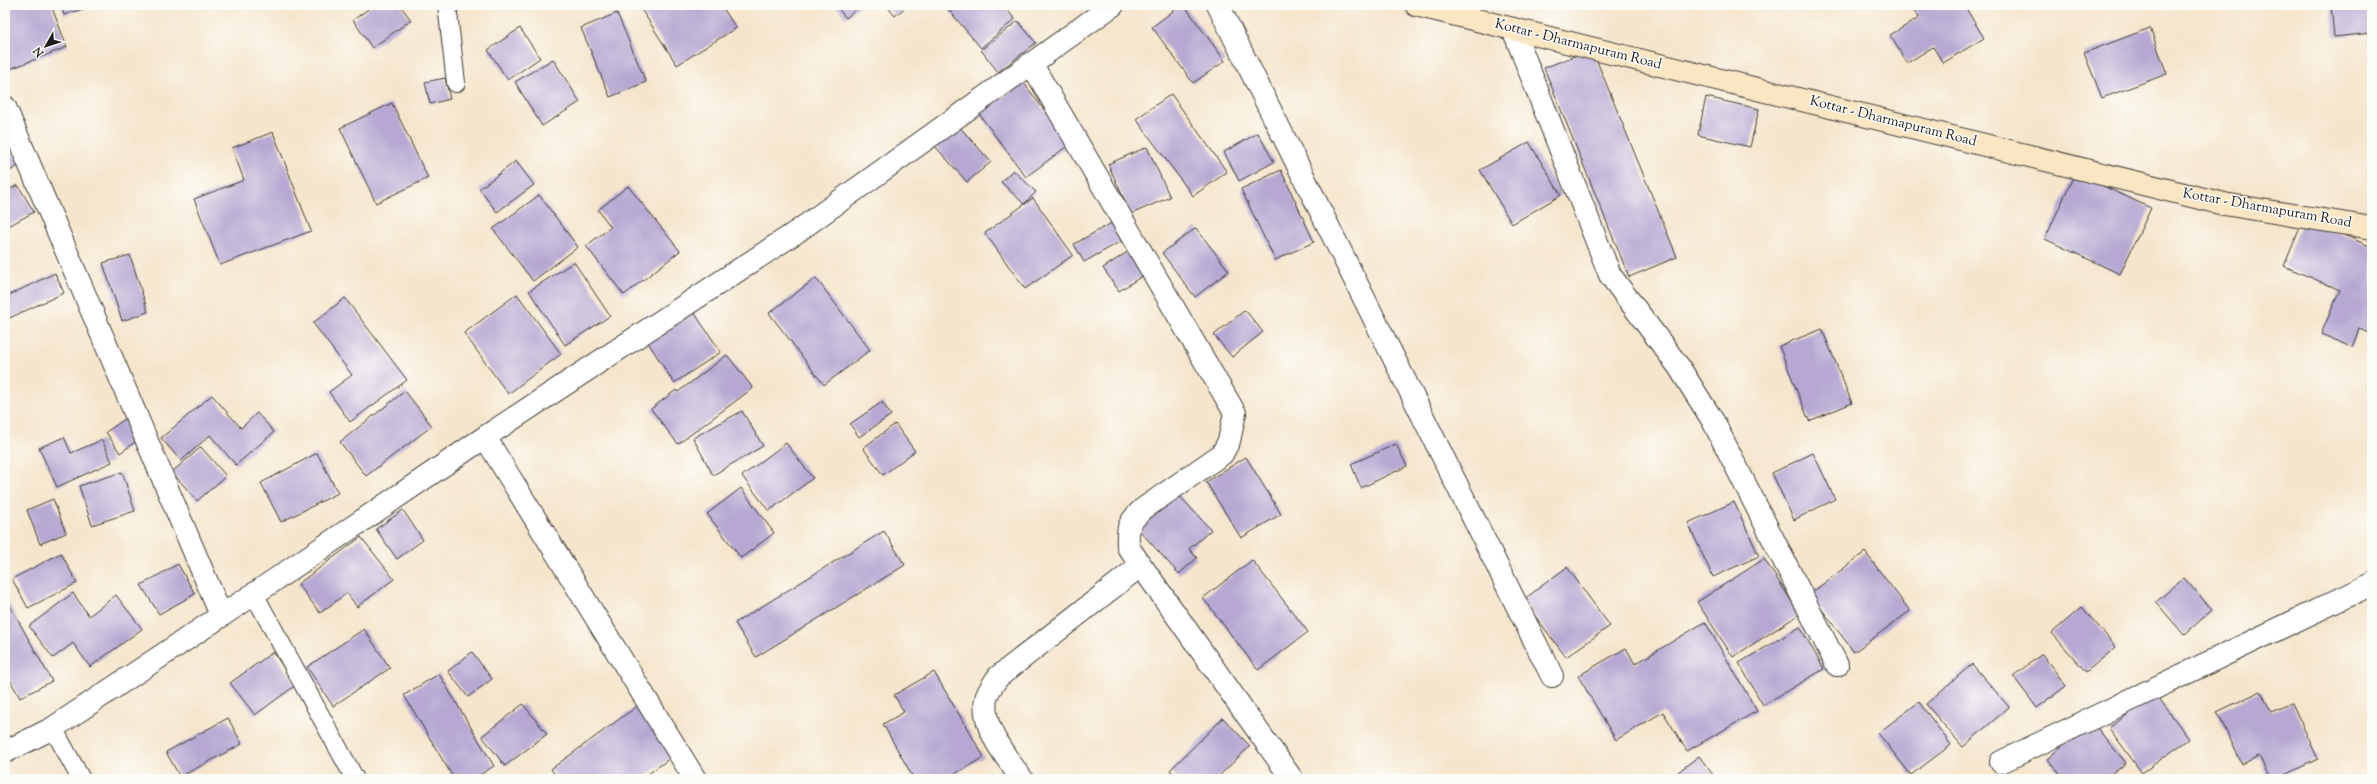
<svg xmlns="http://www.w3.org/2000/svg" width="2377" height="784" viewBox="0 0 2377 784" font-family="'Sorts Mill Goudy',serif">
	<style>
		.building { fill: #b6a8d2 }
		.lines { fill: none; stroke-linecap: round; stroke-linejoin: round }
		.service-casing { stroke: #3d3a36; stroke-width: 20 }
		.minor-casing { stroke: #3d3a36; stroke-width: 24 }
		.secondary-casing { stroke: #3d3a36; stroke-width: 24 }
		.service { stroke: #fff; stroke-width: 18 }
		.minor { stroke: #fff; stroke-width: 22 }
		.secondary { stroke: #fbe6c4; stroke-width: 22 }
		.labels { text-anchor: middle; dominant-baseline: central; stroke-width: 3; stroke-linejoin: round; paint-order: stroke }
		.street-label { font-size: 14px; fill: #1c1c1c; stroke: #fdfcf7 }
	</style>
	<rect width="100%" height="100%" fill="#fdfcf7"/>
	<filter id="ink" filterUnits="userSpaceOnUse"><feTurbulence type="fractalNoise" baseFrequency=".025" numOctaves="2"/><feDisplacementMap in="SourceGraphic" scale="8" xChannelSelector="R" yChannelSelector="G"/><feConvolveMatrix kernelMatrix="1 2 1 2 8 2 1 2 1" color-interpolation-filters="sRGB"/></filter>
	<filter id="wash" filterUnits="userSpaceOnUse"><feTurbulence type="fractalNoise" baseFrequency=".012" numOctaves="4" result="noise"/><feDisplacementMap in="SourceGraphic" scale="16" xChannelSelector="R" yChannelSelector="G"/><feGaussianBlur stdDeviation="0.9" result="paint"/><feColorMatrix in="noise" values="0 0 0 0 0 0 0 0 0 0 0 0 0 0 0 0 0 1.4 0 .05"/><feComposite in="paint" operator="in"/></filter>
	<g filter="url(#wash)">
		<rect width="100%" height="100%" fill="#f5e5cc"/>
		<g id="blocks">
			<path class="building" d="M5,5H51L67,47L5,71Z
				M61,5H95L64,15Z
				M374,5H400L411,20L372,48L353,20Z
				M647,5H721L736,28L677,65L641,9Z
				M835,5H861L846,18Z
				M886,5H908L895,16Z
				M950,5H1002L1015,19L981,48L947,8Z
				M1181,5H1184L1225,61L1193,83L1152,27Z
				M1911,5H1964L1984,38L1943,63L1933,47L1907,63L1890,35L1919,18Z
				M2331,5H2372V33L2334,37Z
				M617,13L646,82L610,97L581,28Z
				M1018,21L1036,43L998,72L981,50Z
				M520,28L540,58L508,80L488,50Z
				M2150,28L2167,74L2102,98L2084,53Z
				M1592,49L1677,257L1629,277L1544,68Z
				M553,59L580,102L542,126L515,82Z
				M445,78L450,99L430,104L425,82Z
				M1023,82L1070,144L1026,177L979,114Z
				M1171,94L1227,172L1193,196L1136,119Z
				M1706,97L1759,109L1750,147L1698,135Z
				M392,103L428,178L376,203L340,128Z
				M956,123L991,162L967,182L933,144Z
				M273,132L311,231L220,265L194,199L244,180L232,148Z
				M1258,133L1274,162L1239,181L1224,152Z
				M5,138L21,164L5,174Z
				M1529,142L1561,195L1512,224L1480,170Z
				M1147,147L1170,197L1131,214L1108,164Z
				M516,161L534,185L497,212L479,189Z
				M1013,170L1036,192L1024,204L1001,182Z
				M1281,170L1314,242L1275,260L1241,189Z
				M2075,173L2151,208L2120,274L2045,239Z
				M18,185L34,212L5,228V192Z
				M628,186L680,251L624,295L586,246L611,227L598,210Z
				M539,195L578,247L533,281L493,229Z
				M1033,198L1073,255L1025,289L985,233Z
				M2304,218L2372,247V334L2359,329L2352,347L2321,334L2340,290L2284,266Z
				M1117,220L1127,238L1084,262L1074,244Z
				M1196,228L1229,271L1195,297L1162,253Z
				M1132,249L1147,273L1119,291L1103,268Z
				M130,255L148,312L122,321L103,263Z
				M574,262L610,316L565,345L529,291Z
				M55,273L64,293L5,320V297Z
				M816,278L870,350L824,385L769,313Z
				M517,294L561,354L508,394L464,333Z
				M345,298L407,380L350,422L329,392L352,375L313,323Z
				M1245,310L1263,332L1232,357L1214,335Z
				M693,311L721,352L674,383L647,341Z
				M1822,329L1852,403L1809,421L1779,346Z
				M727,355L753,388L678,444L651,409L676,390L678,392Z
				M405,391L432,426L366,476L340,442Z
				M212,395L241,428L257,413L274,432L236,465L210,435L181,461L161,438Z
				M882,402L891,415L859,437L850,424Z
				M742,411L763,446L713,475L693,438Z
				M125,419L138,440L120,453L106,432Z
				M895,424L915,451L883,475L863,448Z
				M64,437L71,453L102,440L112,462L57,487L39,448Z
				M786,443L813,478L769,511L742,476Z
				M1396,444L1407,466L1361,488L1351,464Z
				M201,447L226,476L197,501L172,472Z
				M317,453L338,493L281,522L261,483Z
				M1813,453L1835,499L1794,520L1772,473Z
				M1246,457L1281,514L1241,538L1206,482Z
				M122,472L135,511L92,525L79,486Z
				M741,488L774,533L741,558L707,514Z
				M1178,494L1211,530L1189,549L1197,558L1179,574L1138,529Z
				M53,499L66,533L40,544L27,510Z
				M1734,502L1759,556L1713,577L1688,523Z
				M403,510L423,540L397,559L376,529Z
				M884,531L905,565L756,657L735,623Z
				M361,537L394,579L357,607L347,593L320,613L298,584Z
				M1865,552L1910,611L1854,652L1810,594Z
				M61,553L77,583L28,608L12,579Z
				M1764,559L1800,614L1733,657L1697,602Z
				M1252,560L1308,632L1258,670L1203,598Z
				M178,564L195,594L159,614L141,585Z
				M1567,567L1610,626L1566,657L1523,600Z
				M2184,578L2212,610L2184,635L2156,602Z
				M73,593L89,616L116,595L142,629L90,667L73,643L53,658L29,626Z
				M5,597L52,681L20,698L5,671Z
				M2082,607L2116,647L2086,672L2052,633Z
				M1705,622L1757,711L1687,751L1663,712L1616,740L1578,676L1626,648L1635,664Z
				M1800,627L1824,669L1763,705L1739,663Z
				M364,629L390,668L333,706L307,667Z
				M273,652L296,685L255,715L230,683Z
				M472,652L492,679L468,697L448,671Z
				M2042,654L2066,686L2037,708L2013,676Z
				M1972,664L2009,707L1963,747L1926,704Z
				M934,672L984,757L946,779H914L883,724L904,712L894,695Z
				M439,674L494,766L473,779H454L404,695Z
				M2261,691L2271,712L2292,703L2318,759L2276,779H2270L2259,756L2242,764L2217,712Z
				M2156,694L2189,739L2142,773L2109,728Z
				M1919,702L1951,745L1911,775L1878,733Z
				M523,704L547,734L505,766L482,736Z
				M640,704L676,754L641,779H558L551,769Z
				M228,718L242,744L180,777L166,752Z
				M1223,718L1250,746L1216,779H1179L1170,770Z
				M2091,721L2126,763L2106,779H2064L2047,759Z
				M1699,756L1716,779H1669Z"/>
		</g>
	</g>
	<g filter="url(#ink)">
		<use href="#blocks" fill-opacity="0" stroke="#3d3a36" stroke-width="1"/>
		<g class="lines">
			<defs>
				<path id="service" d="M447,5L456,83
					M254,594L355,779
					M53,728L81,779"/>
				<path id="minor" d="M1218,5L1552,676
					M1513,29L1610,275L1679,367L1713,421L1837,665
					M1031,63L1235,413L1229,441L1222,454L1143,509C1128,523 1127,527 1128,547L1292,779
					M5,107L221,615
					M485,437L695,779
					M5,752L53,728L254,594L485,437L798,231L1113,5
					M2001,762L2372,584
					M1022,779C1006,757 981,727 986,699C987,692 994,683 998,677L1140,566"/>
				<path id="secondary" d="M1416,5L2224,204L2372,228"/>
			</defs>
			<use href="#service" class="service-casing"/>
			<use href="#minor" class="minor-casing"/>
			<use href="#secondary" class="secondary-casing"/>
			<use href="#service" class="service"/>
			<use href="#minor" class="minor"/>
			<use href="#secondary" class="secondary"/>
		</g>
	</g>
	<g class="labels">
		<g class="street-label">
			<text transform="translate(1578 45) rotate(14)">Kottar - Dharmapuram Road</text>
			<text transform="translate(1893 122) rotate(14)">Kottar - Dharmapuram Road</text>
			<text transform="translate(2267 209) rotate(10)">Kottar - Dharmapuram Road</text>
		</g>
	</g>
	<rect width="2377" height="784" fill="none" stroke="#fdfcf7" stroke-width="20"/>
	<g transform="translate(46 46) rotate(231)" stroke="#fdfcf7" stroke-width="3" paint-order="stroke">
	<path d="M0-3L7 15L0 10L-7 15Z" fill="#1c1c1c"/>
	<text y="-6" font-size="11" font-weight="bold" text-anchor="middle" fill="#1c1c1c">N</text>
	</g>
</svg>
